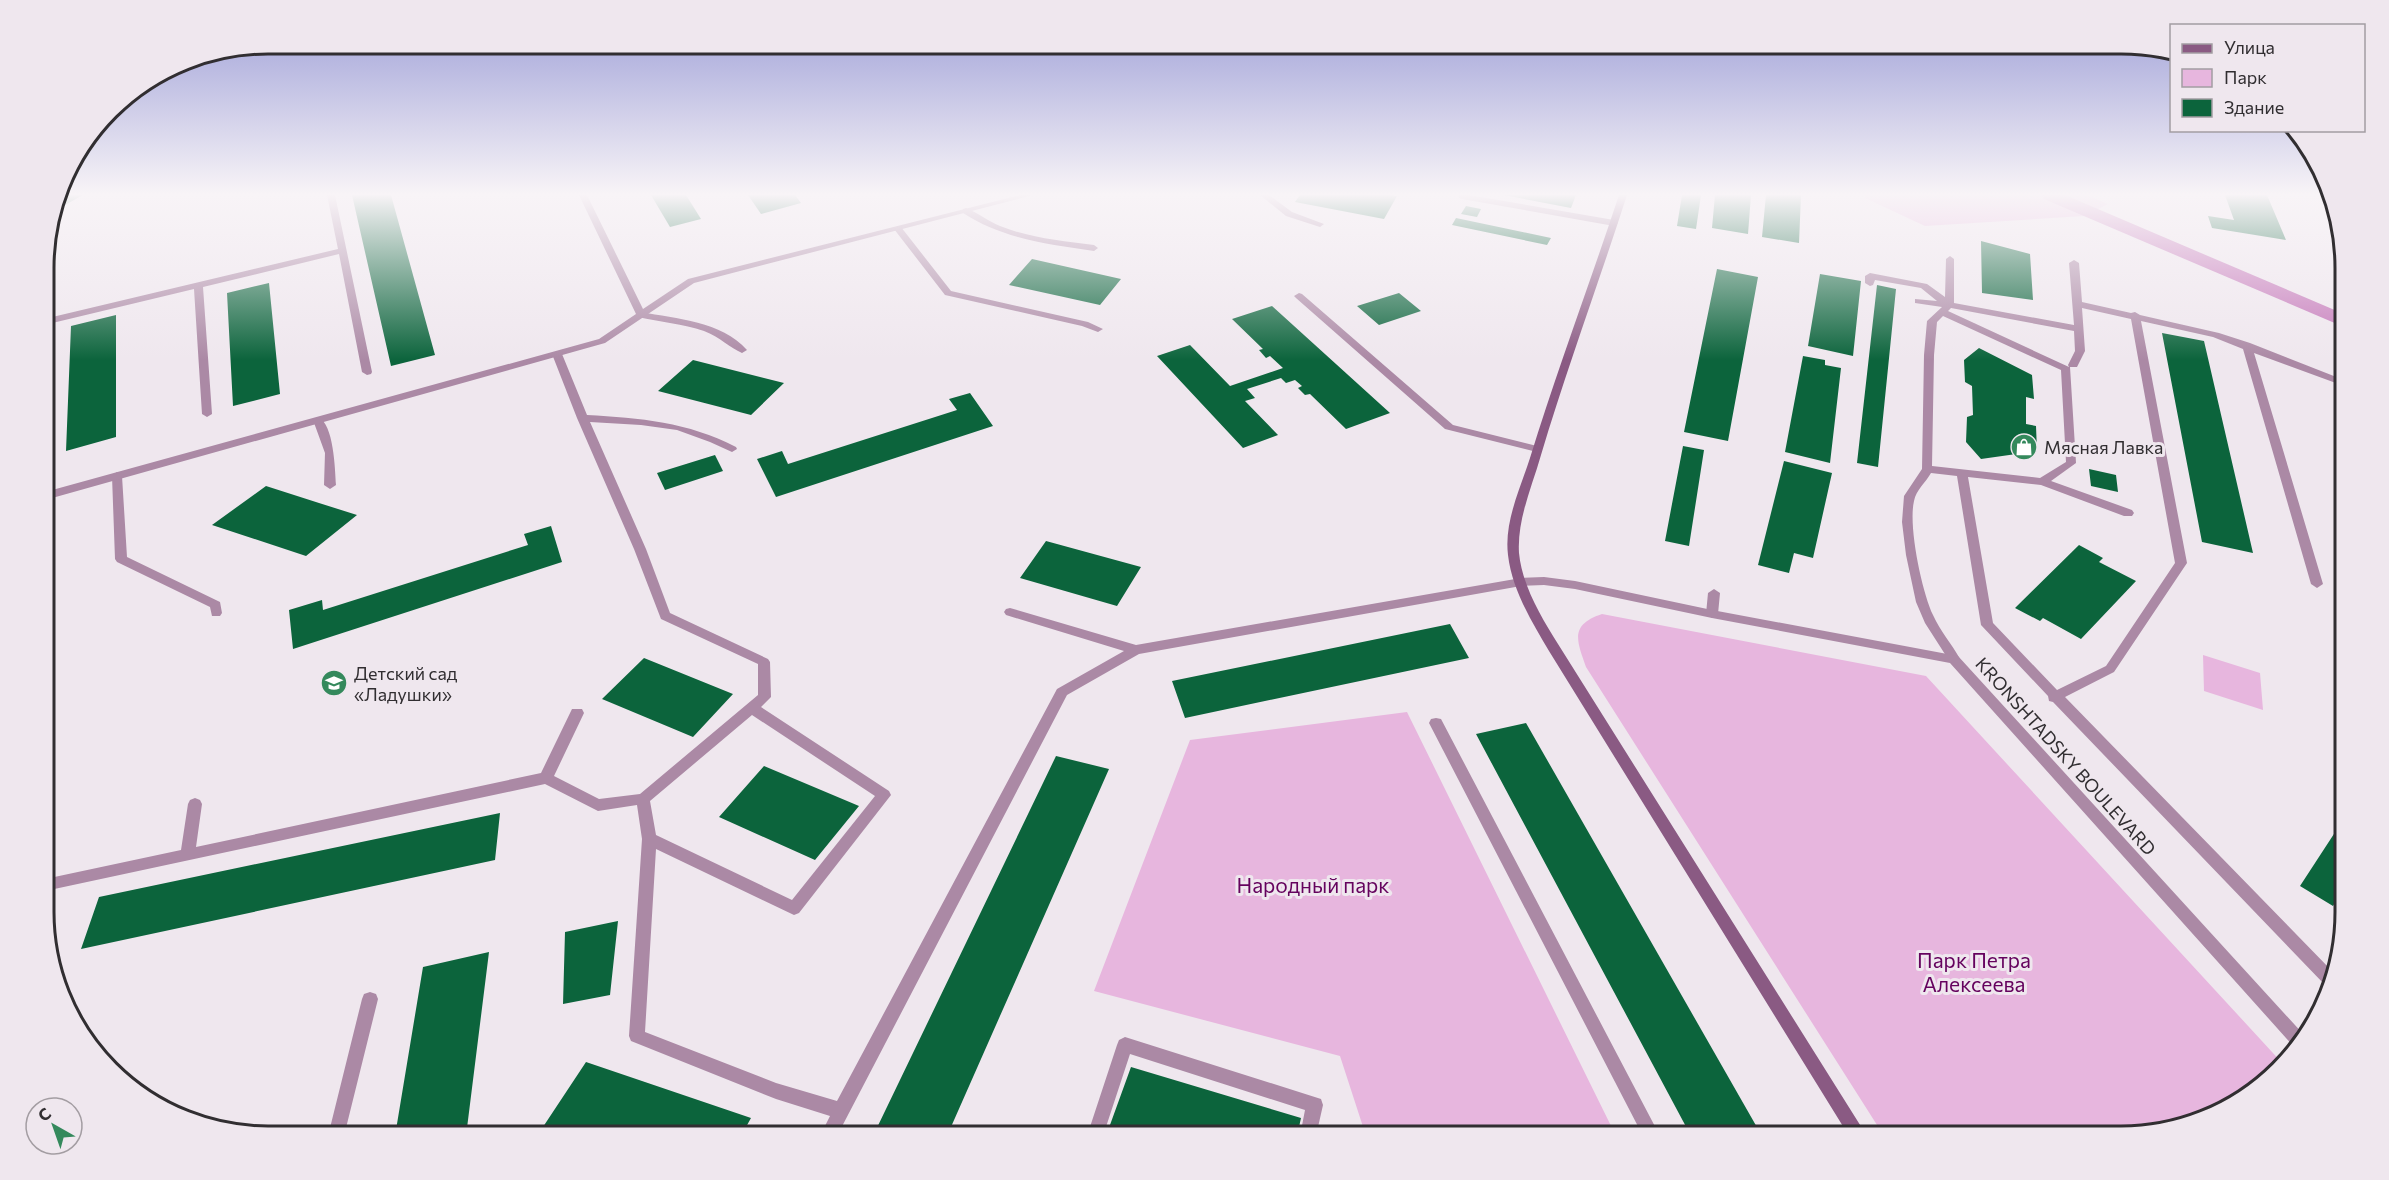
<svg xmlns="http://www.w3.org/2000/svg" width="2389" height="1180" viewBox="0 0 2389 1180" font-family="Commissioner,sans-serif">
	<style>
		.green { fill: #e7b6de }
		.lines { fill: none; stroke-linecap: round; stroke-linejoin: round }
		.canal { fill: #c579ba; fill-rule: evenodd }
		.building { fill: #0c643c }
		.lane { fill: #ab89a5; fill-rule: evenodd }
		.street { fill: #ab89a5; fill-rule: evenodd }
		.secondary { fill: #8a5a83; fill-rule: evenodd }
		.labels { text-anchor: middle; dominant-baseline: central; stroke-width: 6; stroke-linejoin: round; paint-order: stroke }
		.poi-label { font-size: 18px; fill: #312e31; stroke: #efe7ee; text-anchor: start }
		.street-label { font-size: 18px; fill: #312e31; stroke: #efe7ee }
		.near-park-label { font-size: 21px; fill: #65035e; stroke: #efe7ee }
		.rim { fill: none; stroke: #312e31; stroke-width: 3 }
	</style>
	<rect width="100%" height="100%" fill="#efe7ee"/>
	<path class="green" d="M1865,195H2087L2108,204L2084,216L1925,226L1865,198Z
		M1602,614L1926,676L2284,1065L2245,1099L2193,1125L2135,1136H1884L1586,667C1577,641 1569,625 1602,614Z
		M2203,655L2260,673L2263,710L2204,691Z
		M1407,712L1616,1136H1366L1340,1056L1094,991L1190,740Z"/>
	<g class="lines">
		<path class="canal" d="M2041,195H2065L2344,314V327L2044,199Z"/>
	</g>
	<path class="building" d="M60,195H83L56,210Z
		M352,195H391L435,355L391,366Z
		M651,195H686L701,219L670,227Z
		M748,195H795L801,203L761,214Z
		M1300,195H1389L1397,196L1384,219L1295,202Z
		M1504,195H1576L1571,208Z
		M1682,195H1701L1696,229L1677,226Z
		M1715,195H1751L1748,234L1712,228Z
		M1766,195H1801L1799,243L1762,237Z
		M2225,195H2267L2286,240L2212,228L2208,216L2234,220Z
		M1466,206L1481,209L1477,217L1461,214Z
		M1456,218L1551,238L1547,245L1452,225Z
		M1981,241L2030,254L2033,300L1982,293Z
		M1032,259L1121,279L1100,305L1009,285Z
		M1717,269L1758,277L1728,441L1684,432Z
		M1820,274L1861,281L1853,356L1808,346Z
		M269,283L280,394L233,406L227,293Z
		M1877,285L1896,289L1878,467L1857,463Z
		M1399,293L1421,311L1379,325L1357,306Z
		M1272,306L1390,413L1346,429L1310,394L1305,395L1298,388L1302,386L1295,380L1286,383L1281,378L1247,389L1255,398L1245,401L1278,435L1243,448L1157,356L1190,345L1230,386L1283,368L1270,356L1266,358L1259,350L1263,349L1232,319Z
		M116,315V437L66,451L71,326Z
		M2162,333L2204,341L2253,553L2202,542Z
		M1979,348L2032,375L2034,399L2026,397V424L2036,426L2037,451L1981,459L1966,442L1967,417L1973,415L1972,386L1965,382L1964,360Z
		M1803,356L1825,360V365L1841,368L1830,463L1785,452Z
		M693,360L784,383L751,415L658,391Z
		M970,393L993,426L776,497L757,459L782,451L788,464L957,410L949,399Z
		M1683,446L1704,450L1689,546L1665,541Z
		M715,455L723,471L665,490L657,473Z
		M1784,461L1832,473L1813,558L1794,553L1789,573L1758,565Z
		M2089,469L2116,475L2118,492L2091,486Z
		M266,486L319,503L357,515L306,556L212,525Z
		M551,526L562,562L293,649L289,610L322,600L323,610L528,545L524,534Z
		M1046,541L1141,567L1117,606L1020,578Z
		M2079,545L2103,558L2099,562L2136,581L2081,639L2043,618L2040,621L2015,608Z
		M1450,624L1469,658L1185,718L1172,681Z
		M644,658L733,694L693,737L602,699Z
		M1526,723L1762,1136H1691L1476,734Z
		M1056,756L1109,769L947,1136H873Z
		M764,766L859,806L815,860L719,817Z
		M500,813L495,860L81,949L99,897Z
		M2345,817V907L2336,901L2333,906L2300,886Z
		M618,921L610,995L563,1004L565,932Z
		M489,952L466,1136H395L423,967Z
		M586,1062L751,1118L741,1136H537Z
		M1131,1067L1301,1118L1297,1136H1106Z"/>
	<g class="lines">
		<path class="lane" d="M327,195H335L372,372L371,374L367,375L362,372L339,254L203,287L212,414L207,417L202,414L194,289L44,325V319L338,249Z
			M1260,195H1269L1292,212L1324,224L1320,227L1286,216Z
			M1459,195H1469L1614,220L1618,223L1614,226L1462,199L1459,198Z
			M966,208C978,213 988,221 1000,226C1030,238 1062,241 1094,245L1098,248L1094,251C1048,244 1003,239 963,213V209Z
			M898,226L901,227L951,291L1088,322L1103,329L1098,332L1082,326L945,295L894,229Z
			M1950,256L1954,259V303L2074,325L2069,263L2074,260L2079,263L2082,302L2131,313L2135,312L2140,315L2219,333L2250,343L2344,380V386L2254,353L2323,584L2317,588L2311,584L2243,349L2213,337L2141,321L2187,563L2114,672L2065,697L2332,971L2328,986L2325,985L2053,702L2049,701L2048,696L1981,625L1957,476L1931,473C1926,482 1916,490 1914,501C1908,526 1922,592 1933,615C1940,631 1952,644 1960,659L1958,662H1950L1925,623L1916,602L1906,555L1902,522L1904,496L1922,469L1924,355L1927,321L1942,307L1915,303V299L1937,301L1921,288L1875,280L1873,285L1870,286L1865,283V276L1870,273L1927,284L1945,297L1946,259ZM1951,308L2074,331L2075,351L2068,365L2069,367L1948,311ZM2082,308L2131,319L2175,563L2106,666L2057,690L1993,623L1968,477L2041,485L2124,516H2132L2134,513L2132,510L2051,481L2076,463L2070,367H2077L2085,351ZM1943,316L2061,370L2066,462L2040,478L1932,466L1934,355L1937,322Z
			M1299,293L1302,294L1453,425L1541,447L1542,449L1537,452L1445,429L1296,298L1294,296Z
			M641,312C677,319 721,321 747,350L742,353C730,348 720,337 704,331C683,324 660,322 638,317L636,315Z
			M557,351L562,354L587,415C640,418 688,422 736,447L737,449L732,452L710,442L677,430L641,425L590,422L646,549L670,613L768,659L770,662L771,697L761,707L889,791L891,795L799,913L794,915L656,849L645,1032L776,1083L837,1101L1057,689L1124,651L1006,615L1004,612L1006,609L1010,608L1136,645L1521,578L1527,582L1521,586L1139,654L1067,695L837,1136H820L830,1116L776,1099L631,1041L629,1036L642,839L637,805L598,811L545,784L45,891V879L181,850L188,804L190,800L195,798L200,800L202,804L196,847L541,773L572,709H582L584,713L554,776L599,799L640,794L758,695V664L661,619L634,549L577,418L552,354ZM752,715L875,796L792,900L656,835L650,801Z
			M318,417C334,424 335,469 336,485L330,489L324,485L325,453L313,420Z
			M117,472L122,476L127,557L220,602L222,613L220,616H212L210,607L117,562L115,559L112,476Z
			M1714,589L1720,593L1718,614L1712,618L1706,614L1708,593Z
			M1436,718L1441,719L1660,1136H1643L1429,723L1431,719Z
			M370,992L376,994L378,999L344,1136H328L362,999L364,994Z
			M1125,1037L1321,1099L1323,1105L1316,1136H1300L1305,1110L1130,1054L1103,1136H1087L1117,1045L1119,1040Z"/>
		<path class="street" d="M579,195H587L643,309L688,279L1020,195H1033L694,283L605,343L45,500V492L599,339L636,314Z
			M1544,577L1575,581L1712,610L1958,656L2305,1036L2297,1049L2295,1048L1950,663L1712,618L1575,589L1544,585L1521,586L1515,582L1521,578Z"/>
		<path class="secondary" d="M1619,195H1627C1599,282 1567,368 1541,455C1532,487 1517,519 1519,553C1522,585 1541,617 1558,644L1867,1136H1849L1549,651C1532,622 1512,590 1508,555C1504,522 1520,489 1530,458C1557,370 1590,283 1619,195Z"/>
	</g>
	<linearGradient id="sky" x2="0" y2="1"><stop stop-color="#9a9cd6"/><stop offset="0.54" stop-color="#f8f4f7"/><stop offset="1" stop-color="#f8f4f7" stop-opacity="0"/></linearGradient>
	<rect width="2389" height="360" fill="url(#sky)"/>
	<defs>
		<symbol id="shop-disc" viewBox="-11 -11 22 22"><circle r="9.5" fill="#34895c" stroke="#efe7ee"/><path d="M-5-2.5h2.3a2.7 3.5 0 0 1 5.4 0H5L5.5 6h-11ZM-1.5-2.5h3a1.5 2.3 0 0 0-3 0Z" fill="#fff"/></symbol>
		<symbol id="school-disc" viewBox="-11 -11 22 22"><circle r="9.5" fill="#34895c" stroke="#efe7ee"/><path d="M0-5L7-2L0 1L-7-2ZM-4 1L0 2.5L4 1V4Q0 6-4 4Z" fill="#fff"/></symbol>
	</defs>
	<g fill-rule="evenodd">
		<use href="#shop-disc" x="2009" y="432" width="30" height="30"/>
		<use href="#school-disc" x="319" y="668" width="30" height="30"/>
	</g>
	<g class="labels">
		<g class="poi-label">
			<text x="2044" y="447">Мясная Лавка</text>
			<text x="354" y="673">Детский сад<tspan x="354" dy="21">«Ладушки»</tspan></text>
		</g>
		<g class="street-label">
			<text transform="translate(2066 756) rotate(48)">KRONSHTADSKY BOULEVARD</text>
		</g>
		<g class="near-park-label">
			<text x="1313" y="884">Народный парк</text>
			<text x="1974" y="959">Парк Петра<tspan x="1974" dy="24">Алексеева</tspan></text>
		</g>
	</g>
	<path d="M0 0H2389V1180H0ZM268 54H2121A214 214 0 0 1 2335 268V912A214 214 0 0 1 2121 1126H268A214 214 0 0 1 54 912V268A214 214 0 0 1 268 54Z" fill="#efe7ee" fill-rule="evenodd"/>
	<path class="rim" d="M268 54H2121A214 214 0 0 1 2335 268V912A214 214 0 0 1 2121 1126H268A214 214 0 0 1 54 912V268A214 214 0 0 1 268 54Z"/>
	<rect x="2170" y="24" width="195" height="108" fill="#efe7ee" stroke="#a39da2" stroke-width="1.5"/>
	<rect x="2182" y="44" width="30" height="9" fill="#8a5a83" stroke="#a39da2" stroke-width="1.5"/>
	<text x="2224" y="54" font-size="18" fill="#312e31">Улица</text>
	<rect x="2182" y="69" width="30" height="18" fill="#e7b6de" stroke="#a39da2" stroke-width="1.5"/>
	<text x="2224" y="84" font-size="18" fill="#312e31">Парк</text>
	<rect x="2182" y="99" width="30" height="18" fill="#0c643c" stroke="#a39da2" stroke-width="1.5"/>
	<text x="2224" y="114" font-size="18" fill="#312e31">Здание</text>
	<g transform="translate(54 1126) rotate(320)"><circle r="28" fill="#efe7ee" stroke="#a39da2" stroke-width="1.5"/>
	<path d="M0-4.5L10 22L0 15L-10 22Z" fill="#34895c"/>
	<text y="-9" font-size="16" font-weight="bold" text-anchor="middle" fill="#312e31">С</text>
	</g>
</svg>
